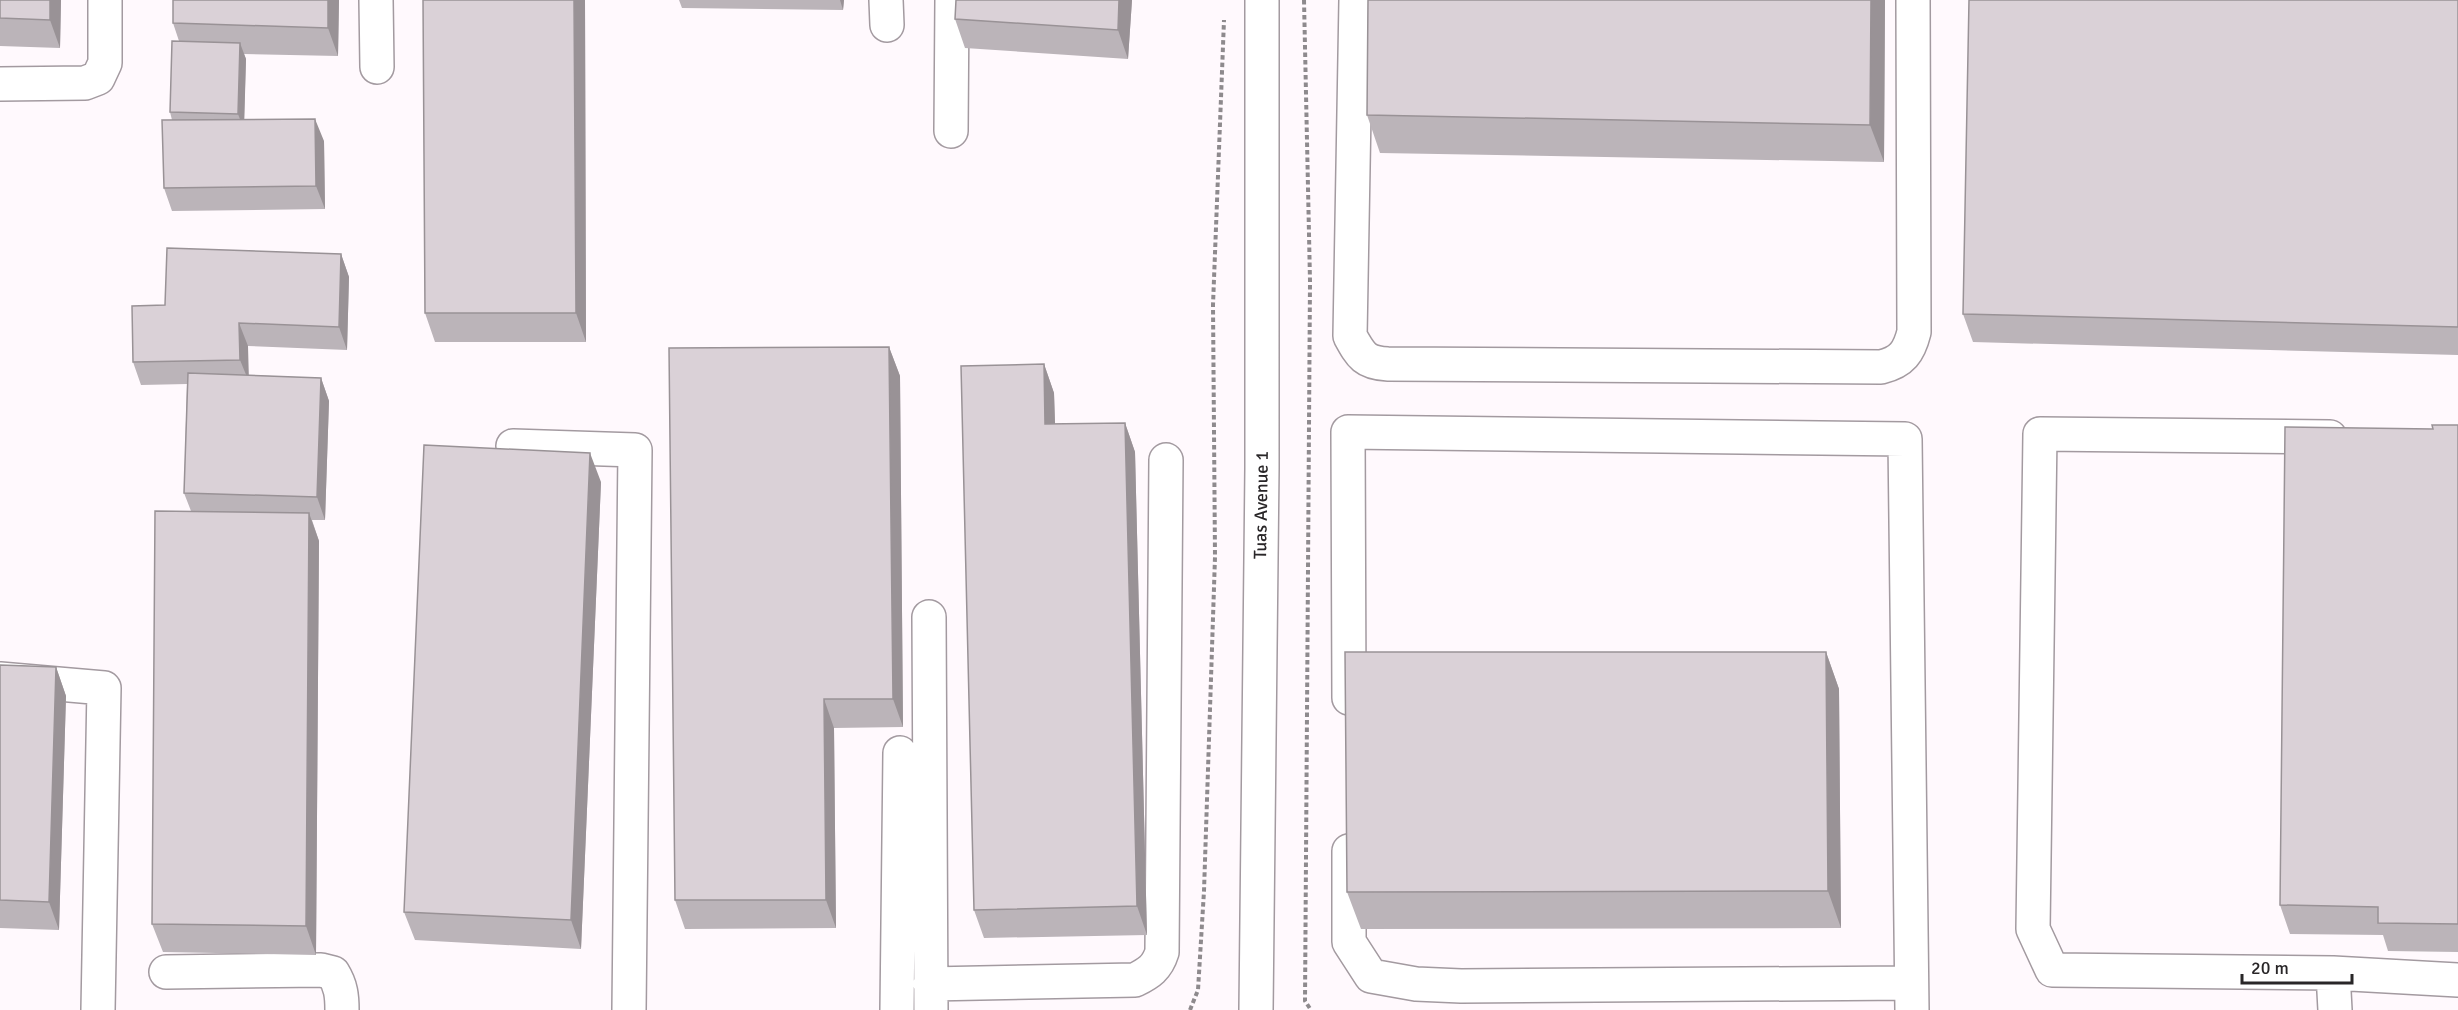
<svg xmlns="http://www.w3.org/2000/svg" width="2458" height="1010" viewBox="0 0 2458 1010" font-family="Signika,sans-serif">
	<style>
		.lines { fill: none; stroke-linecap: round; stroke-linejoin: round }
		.minor-casing { stroke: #a39aa0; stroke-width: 36 }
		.path { stroke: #8e8a8d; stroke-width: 4; stroke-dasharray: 4.5 3; stroke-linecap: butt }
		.minor { stroke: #fff; stroke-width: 33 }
		.wall { fill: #bbb4b9 }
		.shaded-wall { fill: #999296 }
		.building { fill: #dad1d7; stroke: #999296; stroke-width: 1.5 }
		.labels { text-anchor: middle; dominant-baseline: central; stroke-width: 4.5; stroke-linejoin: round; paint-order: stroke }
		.street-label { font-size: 18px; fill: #292628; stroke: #fff }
	</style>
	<rect width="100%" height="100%" fill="#fff9fd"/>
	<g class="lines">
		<defs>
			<path id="minor" d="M376,0L377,67
				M886,0L887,25
				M1356,0L1350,336C1361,356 1365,363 1388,364L1881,367C1902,362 1909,352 1914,332L1913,0
				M0,84L85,83L98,78L105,63V0
				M951,131L952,0
				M2330,437L2040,434L2033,929L2052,970L2333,973L2458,980
				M513,446L635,450L629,1010
				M929,617L931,1010
				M0,679L104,688L98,1010
				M1349,698L1348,432L1905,439L1912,1010
				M1349,851V942L1371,976L1416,984L1461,986L1911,983
				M166,972L321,970L333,973C341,986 342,996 342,1010
				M2333,973L2335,1010
				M930,984L1135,980C1149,973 1157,968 1162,952L1166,460
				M897,1010L900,753
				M1256,1010L1262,468V0"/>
		</defs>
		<use href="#minor" class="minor-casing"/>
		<path class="path" d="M1304,0L1310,281L1305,1001L1311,1010
			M1190,1010L1198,990L1204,891L1215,557L1213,305L1224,20"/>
		<use href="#minor" class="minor"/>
	</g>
	<path class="wall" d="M0,0H61L60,48L0,46Z
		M173,0H339L338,56L244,54L246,59L244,119L324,141L325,209L172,211L164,188L172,120L170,112L179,41L173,23Z
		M423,0H585L586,342H435L425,313Z
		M679,0H844L843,10L682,8Z
		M956,0H1132L1128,59L965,48L955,19Z
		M1368,0H1885L1884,162L1380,153L1367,115Z
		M2458,0V355L1973,342L1963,314Z
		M341,254L349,277L347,350L248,346V375L321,378L329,401L325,520H312L319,541L316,955L163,952L152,924L191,511L184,493L187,384L141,385L133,362L165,305Z
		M889,347L900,376L903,727L834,728L836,928L685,929L675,900Z
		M1044,364L1054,393L1055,424L1125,423L1135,452L1147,935L984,938L974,910Z
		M2458,425V952L2388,951L2383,935L2290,934L2280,905L2433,429Z
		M601,482L581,949L415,940L404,912Z
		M1826,652L1839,689L1841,928L1361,929L1347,892Z
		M0,665L56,667L66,696L59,930L0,928Z"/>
	<path class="shaded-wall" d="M50,0H61L60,48L50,20Z
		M328,0H339L338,56L328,28Z
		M574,0H585L586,342L576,313Z
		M840,0H844L843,10Z
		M1119,0H1132L1128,59L1118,30Z
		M1871,0H1885L1884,162L1870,125Z
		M240,43L246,59L244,130L238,114Z
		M315,119L324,141L325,209L316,186Z
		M341,254L349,277L347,350L339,327Z
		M239,323L248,346L249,382L240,360Z
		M889,347L900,376L903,727L893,699Z
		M1044,364L1054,393L1056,453L1045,424Z
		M321,378L329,401L325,520L317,497Z
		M1125,423L1135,452L1147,935L1137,906Z
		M590,453L601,482L581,949L571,920Z
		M309,513L319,541L316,955L306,926Z
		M1826,652L1839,689L1841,928L1828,891Z
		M56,667L66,696L59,930L49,902Z
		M824,699L834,728L836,928L826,900Z"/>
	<path class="building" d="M0,0H50V20L0,18Z
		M173,0H328V28L173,23Z
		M423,0H574L576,313H425Z
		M956,0H1119L1118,30L955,19Z
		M1368,0H1871L1870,125L1367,115Z
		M1969,0H2458V327L1963,314Z
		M172,41L240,43L238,114L170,112Z
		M315,119L316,186L164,188L162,120Z
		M167,248L341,254L339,327L239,323L240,360L133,362L132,306L165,305Z
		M889,347L893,699H824L826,900H675L669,348Z
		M1044,364L1045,424L1125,423L1137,906L974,910L961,366Z
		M188,373L321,378L317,497L184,493Z
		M2432,425H2458V924L2378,923V907L2280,905L2285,427L2433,429Z
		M424,445L590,453L571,920L404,912Z
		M155,511L309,513L306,926L152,924Z
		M1345,652H1826L1828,891L1347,892Z
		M0,665L56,667L49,902L0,900Z"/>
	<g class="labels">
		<g class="street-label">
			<text transform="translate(1261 505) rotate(-89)">Tuas Avenue 1</text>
		</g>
	</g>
	<path d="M2242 974v9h110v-9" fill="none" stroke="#292628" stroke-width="3"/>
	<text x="2251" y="974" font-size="18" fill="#292628" stroke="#ffffff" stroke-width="4.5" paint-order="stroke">20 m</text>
</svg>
